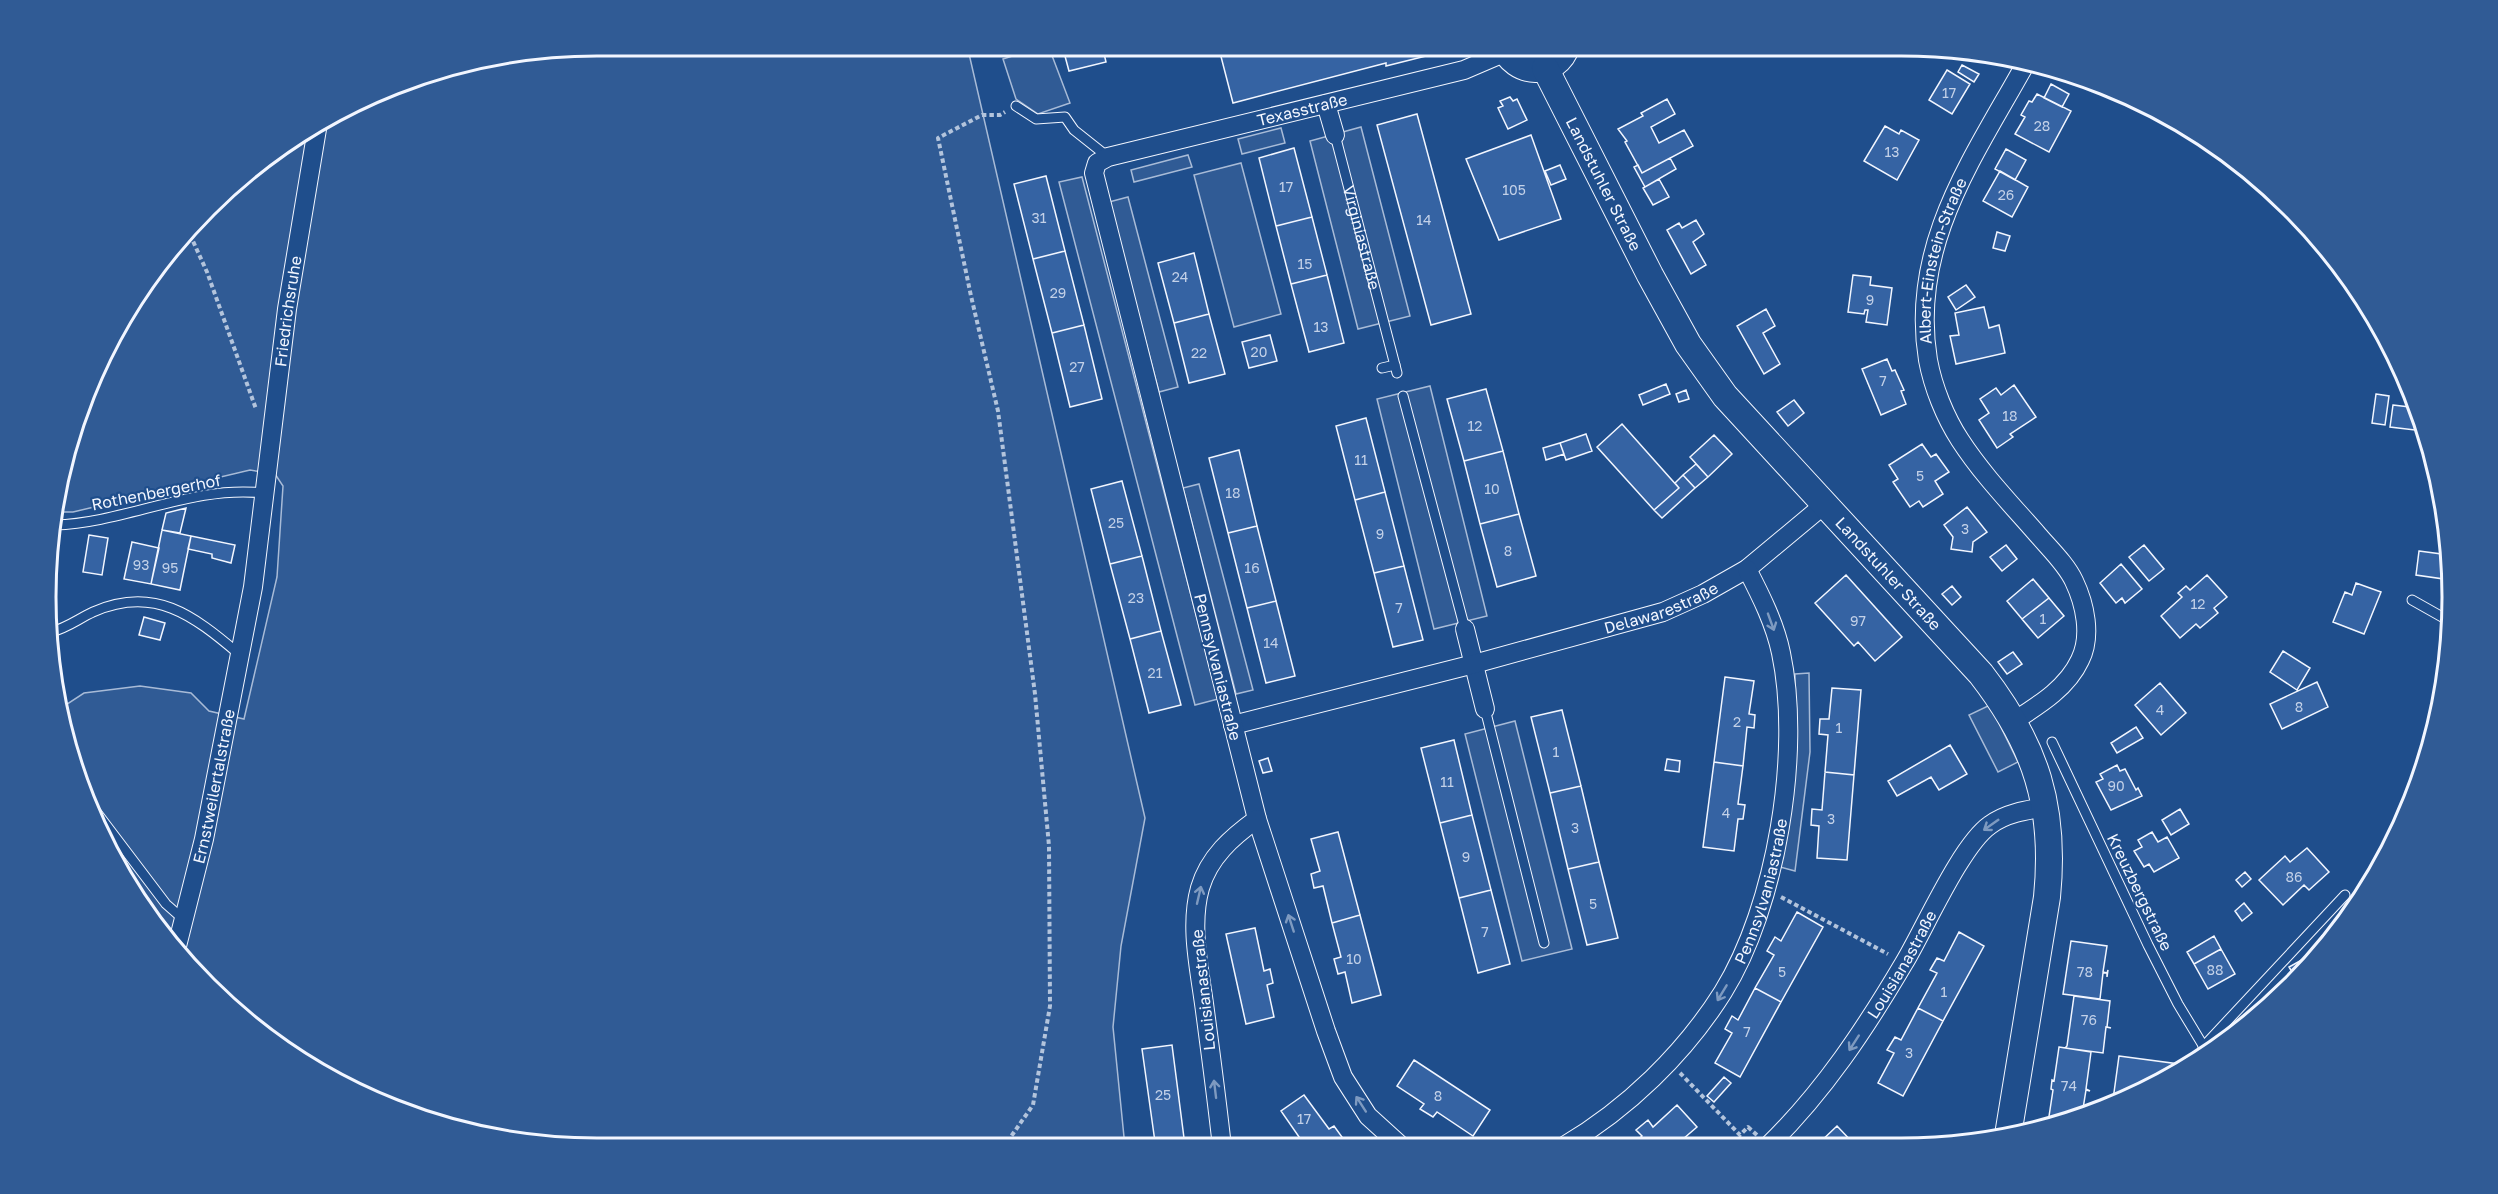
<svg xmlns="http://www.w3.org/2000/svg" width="2498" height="1194" viewBox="0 0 2498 1194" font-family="'Golos Text',sans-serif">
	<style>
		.built { fill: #305b95; stroke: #a8bbd7; stroke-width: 1.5 }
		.building { fill: #3563a3; stroke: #f2f6ff; stroke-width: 1.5 }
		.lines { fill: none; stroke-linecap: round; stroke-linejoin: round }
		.lane-casing { stroke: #f2f6ff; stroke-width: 11 }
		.street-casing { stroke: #f2f6ff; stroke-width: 20 }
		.secondary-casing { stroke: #f2f6ff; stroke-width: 28 }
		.path { stroke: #b3c4dc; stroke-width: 4; stroke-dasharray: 4.5 3; stroke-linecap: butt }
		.lane { stroke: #1f4e8c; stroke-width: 9 }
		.street { stroke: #1f4e8c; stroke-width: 18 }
		.secondary { stroke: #1f4e8c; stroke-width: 26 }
		.oneway { stroke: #7e9ac0 }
		.labels { text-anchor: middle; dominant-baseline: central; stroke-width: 4.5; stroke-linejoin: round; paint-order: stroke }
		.number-label { font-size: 14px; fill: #c3d1e8 }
		.street-label { font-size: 16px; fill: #f2f6ff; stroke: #1f4e8c }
		.rim { fill: none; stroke: #f2f6ff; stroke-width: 3 }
	</style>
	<rect width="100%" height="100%" fill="#1f4e8c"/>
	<path class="built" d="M597,45H967L1145,818L1121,946L1113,1027L1125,1147L597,1149L489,1138L385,1107L290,1056L207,988L102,841L61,708L84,693L140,686L191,693L209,711L244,719L277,577L283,486L275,474L250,470L73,512H55L56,489L119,321L182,233L261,159L419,74Z
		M1048,45L1070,103L1038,114L1016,99L1003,59Z
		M1361,127L1410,316L1358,329L1310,141Z
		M1281,128L1285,143L1242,154L1238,139Z
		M1188,155L1192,167L1134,182L1131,170Z
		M1241,163L1281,314L1234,327L1194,175Z
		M1082,177L1218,699L1195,705L1059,182Z
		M1128,197L1178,387L1159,392L1109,202Z
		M1430,386L1487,616L1434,629L1377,399Z
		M1199,484L1253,690L1236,694L1183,488Z
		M1809,673L1810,752L1795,871L1780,867L1795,707V674Z
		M1990,705L2018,762L1998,772L1969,715Z
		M1515,721L1572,949L1522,961L1465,734Z"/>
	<path class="building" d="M1062,45H1102L1106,62L1069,71Z
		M1218,45H1457L1458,48L1386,66V63L1233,103Z
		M1962,65L1979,74L1974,82L1958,72Z
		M2053,69L2079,77L2075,84L2052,71Z
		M1947,70L1970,84L1952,114L1929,100Z
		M2051,84L2069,94L2062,107L2044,98Z
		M2037,94L2071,111L2049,152L2015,134L2025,117L2021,115L2029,101L2032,102Z
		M1510,97L1513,101L1517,99L1527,120L1508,129L1498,108L1503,106L1500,101Z
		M1667,99L1675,114L1651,127L1659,143L1684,130L1693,146L1642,173L1625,142L1627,141L1618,129L1643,116L1641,113Z
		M1417,114L1471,314L1431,325L1377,125Z
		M1885,126L1899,134L1901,130L1919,140L1897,180L1864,161Z
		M1531,135L1561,219L1499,240L1466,159Z
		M1294,148L1312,217L1276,226L1259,158Z
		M2006,149L2026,160L2015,180L1995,169Z
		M1670,158L1676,169L1645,187L1634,167L1638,165L1642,173Z
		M1560,165L1566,179L1551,185L1545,171Z
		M2000,171L2028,187L2012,217L1983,201Z
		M1046,176L1065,251L1033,259L1014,184Z
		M1659,179L1669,197L1653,205L1643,188Z
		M1312,217L1327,275L1291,284L1276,226Z
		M1696,220L1704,234L1693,242L1706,265L1691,274L1667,230L1679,223L1682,228Z
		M1997,232L2010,236L2005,251L1993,248Z
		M1065,251L1084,325L1052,333L1033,259Z
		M1194,253L1209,314L1174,323L1158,263Z
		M1327,275L1344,343L1309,352L1291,284Z
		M1853,275L1871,277L1870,285L1892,288L1887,325L1866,322L1868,310H1865L1864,314L1848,312Z
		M1966,285L1975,297L1956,310L1948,297Z
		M1984,307L1989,328L1999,325L2005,353L1956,364L1950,336L1959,335L1955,313Z
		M1766,309L1775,326L1763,333L1780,364L1764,374L1737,326Z
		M1209,314L1225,374L1189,383L1174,323Z
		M1084,325L1102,399L1070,407L1052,333Z
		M1270,335L1277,361L1249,368L1242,342Z
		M1887,359L1892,371L1895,370L1904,390L1901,391L1906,404L1881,415L1862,369Z
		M1666,384L1670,394L1643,405L1639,395Z
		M2014,385L2036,417L2010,434L2013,437L1997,448L1979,420L1989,413L1980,399L1996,388L2001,395Z
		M1486,389L1503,451L1464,461L1447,399Z
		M1686,390L1689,399L1679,402L1676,394Z
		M2376,394L2389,396L2385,425L2372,423Z
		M1794,400L1804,413L1788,426L1777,412Z
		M2393,405L2418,408L2423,431L2390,427Z
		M1366,418L1385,492L1355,500L1336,426Z
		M1622,424L1679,488L1654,510L1597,447Z
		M1586,434L1592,451L1566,460L1560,443Z
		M1714,435L1732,454L1708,477L1690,457Z
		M1560,443L1564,454L1546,460L1543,448Z
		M1922,444L1931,457L1936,454L1949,472L1935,481L1943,494L1923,507L1919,501L1910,507L1893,482L1898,479L1889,465Z
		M1239,450L1257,526L1228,533L1209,458Z
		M1503,451L1519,514L1480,524L1464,461Z
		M1696,464L1708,477L1695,488L1683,475Z
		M1683,475L1695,488L1662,518L1654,510L1679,488L1675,483Z
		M1122,481L1142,556L1110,564L1091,489Z
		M1385,492L1404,566L1374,573L1355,500Z
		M1967,507L1987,532L1973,542L1972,552L1951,549L1953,537L1944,525Z
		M186,508L180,533L162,530L166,513Z
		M1519,514L1536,576L1497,587L1480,524Z
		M1257,526L1276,601L1247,608L1228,533Z
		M162,530L191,536L180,590L151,584Z
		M89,535L108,538L102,575L83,572Z
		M191,536L235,545L231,563L212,558V554L188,549Z
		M132,542L159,548L151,584L124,579Z
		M2006,545L2017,559L2002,571L1990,557Z
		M2144,545L2164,569L2149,581L2129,557Z
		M2419,551L2449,555L2451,580L2416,575Z
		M1142,556L1161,631L1130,639L1110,564Z
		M2121,564L2142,589L2125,603L2122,598L2116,603L2100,583Z
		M1404,566L1423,640L1393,647L1374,573Z
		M1846,575L1902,637L1875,661L1858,642L1854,646L1815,603Z
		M2207,575L2227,597L2214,608L2218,613L2200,628L2196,624L2180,638L2161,616L2182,597L2178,593L2186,586L2190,590Z
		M2033,579L2049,598L2022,619L2007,601Z
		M2356,583L2381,592L2364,634L2333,622L2345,592L2352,595Z
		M1952,586L1961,597L1952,605L1942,594Z
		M2049,598L2064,616L2038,638L2022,619Z
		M1276,601L1295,676L1266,683L1247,608Z
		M144,617L165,623L160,640L139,635Z
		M1161,631L1181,705L1149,713L1130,639Z
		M2283,651L2310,668L2297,690L2270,672Z
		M2013,652L2022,664L2007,674L1998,662Z
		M1725,677L1754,681L1749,714L1755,715L1754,728L1747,727L1743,766L1714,762Z
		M2317,682L2328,707L2282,729L2270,704Z
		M2160,683L2186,713L2161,735L2135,705Z
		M1832,688L1861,690L1854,775L1825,772L1828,735L1819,734L1820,719H1829Z
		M1562,710L1581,786L1550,793L1531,717Z
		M2136,727L2143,738L2117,753L2111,743Z
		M1454,740L1472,815L1440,823L1421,748Z
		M1950,745L1967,774L1939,790L1931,777L1897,796L1888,781Z
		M1268,758L1272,771L1263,773L1259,761Z
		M1667,759L1680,761L1679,772L1665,770Z
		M1714,762L1743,766L1738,804L1745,805L1743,819H1738L1734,851L1703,847Z
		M2117,765L2120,771L2125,769L2136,790L2138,788L2142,796L2111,810L2096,782L2103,779L2100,774Z
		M1825,772L1854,775L1847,860L1817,858L1819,826L1811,825L1812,809L1822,810Z
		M1581,786L1599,862L1568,869L1550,793Z
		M2180,809L2189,824L2171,835L2162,820Z
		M1472,815L1491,890L1459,898L1440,823Z
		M1338,832L1360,915L1332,923L1323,886L1314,888L1311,874L1320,871L1311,839Z
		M2152,832L2158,842L2167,837L2179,858L2154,872L2149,864L2144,867L2134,851L2142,847L2138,840Z
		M2307,848L2329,872L2309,890L2304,885L2283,905L2259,880L2285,856L2290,862Z
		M1599,862L1618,938L1587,945L1568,869Z
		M2245,872L2251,879L2242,887L2236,880Z
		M1491,890L1510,964L1478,973L1459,898Z
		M2244,903L2252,913L2242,921L2235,911Z
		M1797,912L1823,927L1781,1002L1755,988L1774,955L1767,951L1775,937L1781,941Z
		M1360,915L1381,995L1352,1003L1345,972L1338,974L1334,959L1341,957L1332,923Z
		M2342,924L2339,933L2327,945L2322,936Z
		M1255,928L1264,971L1270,969L1273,983L1267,985L1274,1017L1246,1024L1226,934Z
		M1959,932L1984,946L1943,1021L1918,1008L1937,973L1930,970L1937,958L1944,961Z
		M2214,936L2221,949L2194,964L2187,952Z
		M2071,941L2107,946L2103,972L2107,973L2108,970L2107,977V973H2103L2100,999L2063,994Z
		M2325,947L2295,977L2289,967Z
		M2221,949L2235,974L2208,989L2194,964Z
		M1755,988L1781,1002L1740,1077L1715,1063L1732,1033L1725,1029L1732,1016L1738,1020Z
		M2074,996L2110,1001L2107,1027L2111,1028L2106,1027L2103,1053L2065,1048L2067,1046Z
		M1918,1008L1943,1021L1903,1096L1878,1083L1894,1053L1887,1050L1895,1037L1901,1040Z
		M1172,1045L1184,1138L1155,1142L1142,1049Z
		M2059,1047L2091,1052L2086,1089L2090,1091L2086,1090L2082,1115L2051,1123H2048L2053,1090L2051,1089L2052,1080L2054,1081Z
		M2119,1056L2179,1064L2178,1069L2112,1107Z
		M1414,1060L1490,1110L1473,1136L1437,1112L1433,1117L1420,1109L1424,1104L1397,1086Z
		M1724,1077L1731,1083L1714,1102L1707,1096Z
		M1304,1095L1329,1129L1334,1126L1342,1137L1336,1141L1340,1146L1306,1147L1281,1111Z
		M1677,1105L1697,1127L1676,1145H1632L1642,1136L1636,1130L1648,1120L1653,1127Z
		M1837,1126L1855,1145H1817Z"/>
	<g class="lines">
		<defs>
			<g id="lane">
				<path d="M1016,106L1036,119L1065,117L1074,130L1108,157"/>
				<path id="s1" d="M1335,135L1397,373"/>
				<path d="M1382,368L1395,365"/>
				<path d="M1403,396L1465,629"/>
				<path d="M55,525C125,523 192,485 263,493"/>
				<path d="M2412,600L2451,622"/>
				<path d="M51,632C67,628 78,619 93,612C154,585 193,615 239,654"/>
				<path d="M1485,709L1544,943"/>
				<path d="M2052,742L2148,945L2178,1004L2207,1052"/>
				<path d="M91,805L166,904L183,919"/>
				<path d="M2203,1047L2345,895"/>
			</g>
			<g id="street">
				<path d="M1326,104L1335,135"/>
				<path d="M1465,629L1485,709"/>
				<path id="s2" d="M2014,721C2039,705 2067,688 2080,660C2092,636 2085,604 2074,581C2066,564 2050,549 2038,535C2011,504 1982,474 1960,440C1945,417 1933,387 1928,360C1909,245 1974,157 2027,61"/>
				<path id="s3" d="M1233,725L1474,664L1663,612L1703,594L1747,569L1825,504"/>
				<path id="s4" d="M177,946L204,839L253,587L287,309L317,129"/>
				<path id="s5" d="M1769,1145C1824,1091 1865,1029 1904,963C1924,930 1961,845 1990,825C2006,813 2027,810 2046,807"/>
				<path id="s6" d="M1401,1146L1368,1116L1343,1077L1326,1031L1257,819L1094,173L1097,163L1108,157L1464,70L1506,52"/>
				<path id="s7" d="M1564,1146C1627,1109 1684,1054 1723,992C1776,907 1802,752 1781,653C1775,624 1761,596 1747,569"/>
				<path d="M1222,1147C1217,1101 1211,1056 1205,1011C1200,971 1189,927 1200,888C1209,857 1232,837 1257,819"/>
			</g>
			<g id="secondary">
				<path d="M1503,45C1514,76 1557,78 1567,45"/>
				<path id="s8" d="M1545,68L1650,275L1688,344L1725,396L1981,674C2036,745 2056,807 2047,897L2008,1135"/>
			</g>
		</defs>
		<use href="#lane" class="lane-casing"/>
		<use href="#street" class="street-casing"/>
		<use href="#secondary" class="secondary-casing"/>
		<path class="path" d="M187,228L207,272L256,409
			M1781,897L1888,954
			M1680,1073L1740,1135L1748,1127L1757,1135
			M1003,1148L1033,1105L1050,1006L1049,846L1035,694L998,411L971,296L938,138L982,115H1000L1005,112"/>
		<use href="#lane" class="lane"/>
		<use href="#street" class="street"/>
		<use href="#secondary" class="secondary"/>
	</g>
	<defs><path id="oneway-shaft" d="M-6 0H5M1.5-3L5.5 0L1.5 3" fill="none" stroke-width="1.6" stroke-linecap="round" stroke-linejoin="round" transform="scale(1.5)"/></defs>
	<g class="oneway">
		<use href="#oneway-shaft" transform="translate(1771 622) rotate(70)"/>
		<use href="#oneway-shaft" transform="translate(1991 825) rotate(145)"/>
		<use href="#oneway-shaft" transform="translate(1199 895) rotate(-77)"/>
		<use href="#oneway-shaft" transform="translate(1291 923) rotate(-108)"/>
		<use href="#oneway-shaft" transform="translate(1722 993) rotate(121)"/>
		<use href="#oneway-shaft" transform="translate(1854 1043) rotate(123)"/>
		<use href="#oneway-shaft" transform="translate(1215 1089) rotate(-97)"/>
		<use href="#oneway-shaft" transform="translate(1361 1104) rotate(-123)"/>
	</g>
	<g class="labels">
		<g class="number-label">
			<text x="1949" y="92">17</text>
			<text x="2042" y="125">28</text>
			<text x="1892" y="151">13</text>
			<text x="1286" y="186">17</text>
			<text x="1514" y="189">105</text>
			<text x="2006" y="194">26</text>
			<text x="1039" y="217">31</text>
			<text x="1424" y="219">14</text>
			<text x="1305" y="263">15</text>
			<text x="1180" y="276">24</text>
			<text x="1058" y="292">29</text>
			<text x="1870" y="299">9</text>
			<text x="1321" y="326">13</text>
			<text x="1259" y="351">20</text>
			<text x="1199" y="352">22</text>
			<text x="1077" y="366">27</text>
			<text x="1883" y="380">7</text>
			<text x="2010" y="415">18</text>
			<text x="1475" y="425">12</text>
			<text x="1361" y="459">11</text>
			<text x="1920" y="475">5</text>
			<text x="1492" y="488">10</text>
			<text x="1233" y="492">18</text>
			<text x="1116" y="522">25</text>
			<text x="1965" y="528">3</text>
			<text x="1380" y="533">9</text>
			<text x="1508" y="550">8</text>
			<text x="141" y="564">93</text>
			<text x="170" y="567">95</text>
			<text x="1252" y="567">16</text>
			<text x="1136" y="597">23</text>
			<text x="2198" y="603">12</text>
			<text x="1399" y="607">7</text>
			<text x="2043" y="618">1</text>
			<text x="1858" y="620">97</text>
			<text x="1271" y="642">14</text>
			<text x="1155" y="672">21</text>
			<text x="2299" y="706">8</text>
			<text x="2160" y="709">4</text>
			<text x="1737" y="721">2</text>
			<text x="1839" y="727">1</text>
			<text x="1556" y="751">1</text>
			<text x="1447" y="781">11</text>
			<text x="2116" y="785">90</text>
			<text x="1726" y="812">4</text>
			<text x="1831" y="818">3</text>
			<text x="1575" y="827">3</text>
			<text x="1466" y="856">9</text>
			<text x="2294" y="876">86</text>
			<text x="1593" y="903">5</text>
			<text x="1485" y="931">7</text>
			<text x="1354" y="958">10</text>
			<text x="2215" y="969">88</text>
			<text x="1782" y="971">5</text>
			<text x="2085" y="971">78</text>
			<text x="1944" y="991">1</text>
			<text x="2089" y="1019">76</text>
			<text x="1747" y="1031">7</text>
			<text x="1909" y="1052">3</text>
			<text x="2069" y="1085">74</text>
			<text x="1163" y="1094">25</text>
			<text x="1438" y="1095">8</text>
			<text x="1304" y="1118">17</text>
		</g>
		<g class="street-label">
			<text stroke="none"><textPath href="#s6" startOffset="1252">Texasstraße</textPath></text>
			<text stroke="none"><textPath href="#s8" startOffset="130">Landstuhler Straße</textPath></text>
			<text stroke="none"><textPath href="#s1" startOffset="106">Virginiastraße</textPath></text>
			<text stroke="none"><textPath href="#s2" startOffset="543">Albert-Einstein-Straße</textPath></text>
			<text stroke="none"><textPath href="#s4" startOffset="645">Friedrichsruhe</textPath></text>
			<text transform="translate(156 492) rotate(-11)">Rothenbergerhof</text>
			<text stroke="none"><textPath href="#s8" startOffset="616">Landstuhler Straße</textPath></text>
			<text stroke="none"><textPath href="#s3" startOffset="444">Delawarestraße</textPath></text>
			<text transform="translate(1218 667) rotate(76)">Pennsylvaniastraße</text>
			<text stroke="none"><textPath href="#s4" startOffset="164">Ernstweilertalstraße</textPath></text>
			<text stroke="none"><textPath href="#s7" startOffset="332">Pennsylvaniastraße</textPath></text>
			<text transform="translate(2140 892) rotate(64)">Kreuzbergstraße</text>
			<text stroke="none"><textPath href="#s5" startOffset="225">Louisianastraße</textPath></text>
			<text transform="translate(1203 990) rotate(-96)">Louisianastraße</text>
		</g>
	</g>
	<path d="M0 0H2498V1194H0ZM597 56H1901A541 541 0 0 1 2442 597V597A541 541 0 0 1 1901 1138H597A541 541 0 0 1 56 597V597A541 541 0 0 1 597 56Z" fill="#305b95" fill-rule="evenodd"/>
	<path class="rim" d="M597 56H1901A541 541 0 0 1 2442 597V597A541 541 0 0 1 1901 1138H597A541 541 0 0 1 56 597V597A541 541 0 0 1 597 56Z"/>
</svg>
